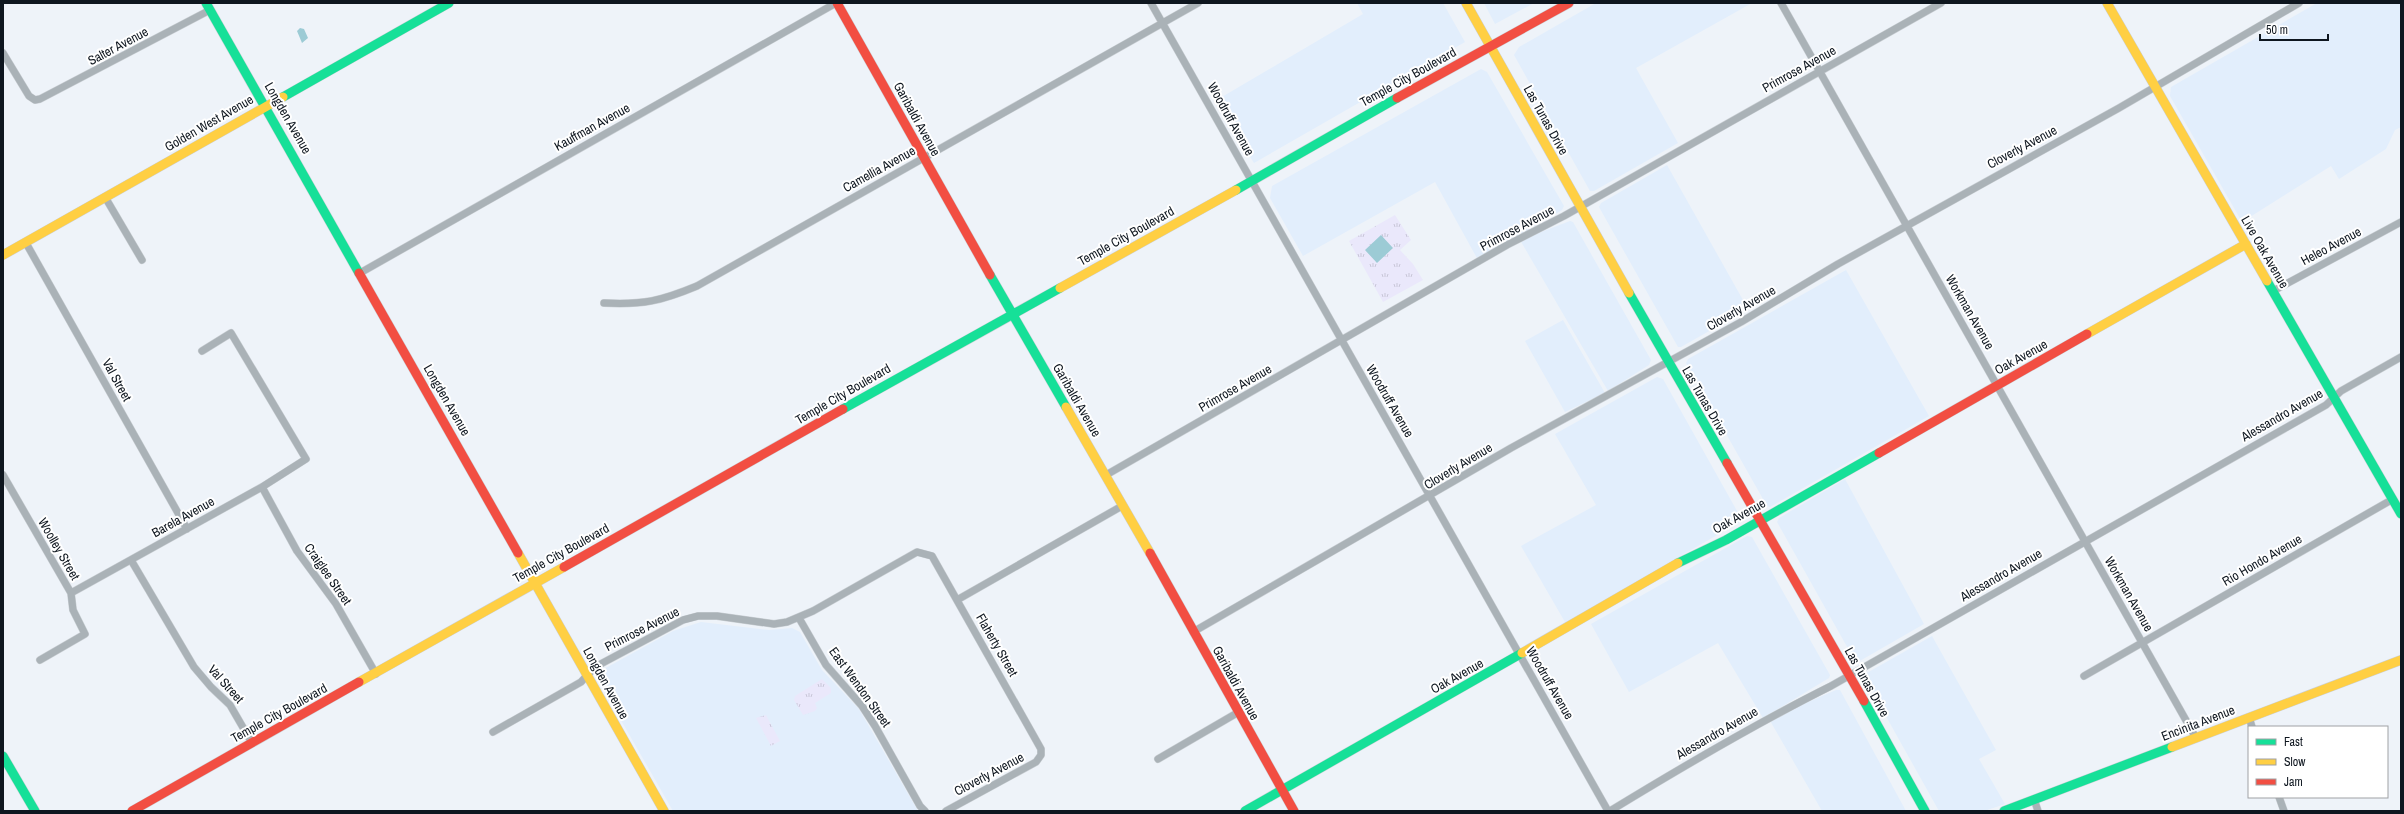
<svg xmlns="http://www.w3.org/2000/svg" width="2404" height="814" viewBox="0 0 2404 814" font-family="'Archivo Narrow',sans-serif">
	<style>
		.built { fill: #e2eefc }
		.park { fill: url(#park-tufts) }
		.water { fill: #9ccbd5 }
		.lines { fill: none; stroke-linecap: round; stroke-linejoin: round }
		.street-casing { stroke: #cbd0d5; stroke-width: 8 }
		.fast-casing { stroke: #cbd0d5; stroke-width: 10 }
		.slow-casing { stroke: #cbd0d5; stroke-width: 10 }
		.jam-casing { stroke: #cbd0d5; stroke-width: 10 }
		.street { stroke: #aab2b7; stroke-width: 7 }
		.fast { stroke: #16e098; stroke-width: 9 }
		.slow { stroke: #ffcf43; stroke-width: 9 }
		.jam { stroke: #f24e42; stroke-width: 9 }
		.labels { text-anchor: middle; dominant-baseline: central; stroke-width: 4; stroke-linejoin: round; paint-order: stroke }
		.street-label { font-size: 13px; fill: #0e161f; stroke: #fff }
	</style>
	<defs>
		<pattern id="park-tufts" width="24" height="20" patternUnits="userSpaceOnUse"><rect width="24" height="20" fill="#eae8fb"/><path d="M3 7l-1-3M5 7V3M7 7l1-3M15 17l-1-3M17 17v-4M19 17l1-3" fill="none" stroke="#c8c6d7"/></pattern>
	</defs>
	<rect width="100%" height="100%" fill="#eef3f9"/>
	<path class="built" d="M1357,3H1443L1465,42L1254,163L1215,101L1363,14Z
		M1484,3H1534L1495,24Z
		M1596,3H1752L1636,68L1678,143L1594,191H1590L1514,55L1519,47Z
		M2317,3H2401V127L2395,130L2386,149L2339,179L2331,166L2242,222L2170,96L2171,87Z
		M1481,69L1487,72L1564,206L1562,210L1478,260L1435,182L1303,256L1270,198L1272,186Z
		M1667,165L1748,309L1681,347H1678L1599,207L1601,203Z
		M1570,221L1573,222L1651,360L1649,365L1608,391L1520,240Z
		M1846,270L1929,416L1770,507L1767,506L1686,363L1688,359Z
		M1563,320L1605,393L1565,412L1525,341Z
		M1657,377L1663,379L1741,518L1740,522L1565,622L1521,546L1596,505L1555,434Z
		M1845,479L1924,624L1858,662L1855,661L1777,522L1779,518Z
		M1747,536L1752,537L1830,675L1829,678L1763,718L1718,643L1629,692L1591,624Z
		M701,622L769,630L792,628L800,632L822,670L859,709L918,811H673L598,680L599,675L602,670L673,631Z
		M1932,636L1996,750L1979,759L2005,804L1984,811H1939L1864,677L1865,674Z
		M1836,690H1840L1906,811H1822L1769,719Z"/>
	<path class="park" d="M1395,215L1411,240L1400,250L1413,264L1423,280L1383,302L1349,241Z
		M822,679L831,688V693L815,703L817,708L815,711L803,715L794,700L795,696Z
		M766,715L780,741L771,746L756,718Z"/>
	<path class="water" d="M300,28L304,29L308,38L302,43L297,31Z
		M1381,235L1393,248L1377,263L1365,250Z"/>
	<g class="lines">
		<defs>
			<path id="street" d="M1151,3L1608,811
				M1781,3L2196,738
				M3,53L29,96L35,100L40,99L210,10
				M105,197L142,260
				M26,243L187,529
				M360,273L836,3
				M2273,291L2401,222
				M604,303C643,305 661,301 697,286L1198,3
				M3,475L71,593L73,610L85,634L40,660
				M1106,475L1507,245L1564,216L1941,3
				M262,487L297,551L336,604L376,674
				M131,560L194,667L211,687L230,705L252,743
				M71,593L262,487L306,459L231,333L202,351
				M957,600L1122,506
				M799,618L826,665L862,706L875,726L920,806L925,811
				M1193,632L1511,448L1741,322L1838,264L2119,108L2299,3
				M2084,676L2393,499
				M2249,717L2252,727
				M493,732L581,682L595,667L683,620L698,616H717L774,624L787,622L813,611L917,552L932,556L1041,749V755L1036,762L946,811
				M1158,759L1237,713
				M2279,797L2284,811
				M2034,799L2038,811
				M1610,811C1682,767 1755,724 1831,686L2326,405L2341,391L2401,357"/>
			<path id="fast" d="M206,3L359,273
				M283,97L449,3
				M1236,190L1397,98
				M990,275L1066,407
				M2267,281L2401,514
				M1629,293L1727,463
				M843,409L1060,288
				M1678,563L1726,540L1879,453
				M1864,701L1925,811
				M3,756L35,811
				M1245,811L1522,653
				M2004,811L2172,747"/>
			<path id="slow" d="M1466,3L1629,293
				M2107,3L2267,281
				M3,255L283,97
				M1060,288L1236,190
				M2087,334L2246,244
				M1066,407L1150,553
				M518,553L664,811
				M1522,653L1678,563
				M359,682L564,567
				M2172,747L2401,660"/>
			<path id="jam" d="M837,3L990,275
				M1397,98L1569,3
				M359,273L518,553
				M1879,453L2087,334
				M1727,463L1864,701
				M1150,553L1294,811
				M564,567L843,409
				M132,811L359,682"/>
		</defs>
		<use href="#street" class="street-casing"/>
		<use href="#fast" class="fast-casing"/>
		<use href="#slow" class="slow-casing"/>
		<use href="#jam" class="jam-casing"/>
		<use href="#street" class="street"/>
		<use href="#fast" class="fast"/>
		<use href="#slow" class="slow"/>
		<use href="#jam" class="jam"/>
	</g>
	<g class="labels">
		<g class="street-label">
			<text transform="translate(118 46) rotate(-28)">Salter Avenue</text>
			<text transform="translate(1799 69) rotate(-29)">Primrose Avenue</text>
			<text transform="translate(1408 77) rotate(-29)">Temple City Boulevard</text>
			<text transform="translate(288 118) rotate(60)">Longden Avenue</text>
			<text transform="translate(917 119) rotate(61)">Garibaldi Avenue</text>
			<text transform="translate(1231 119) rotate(61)">Woodruff Avenue</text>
			<text transform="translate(1546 120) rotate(61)">Las Tunas Drive</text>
			<text transform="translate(209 123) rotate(-30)">Golden West Avenue</text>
			<text transform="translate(592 127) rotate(-29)">Kauffman Avenue</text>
			<text transform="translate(2022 147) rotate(-28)">Cloverly Avenue</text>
			<text transform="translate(879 169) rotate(-29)">Camellia Avenue</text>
			<text transform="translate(1517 228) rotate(-28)">Primrose Avenue</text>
			<text transform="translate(1126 236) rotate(-29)">Temple City Boulevard</text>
			<text transform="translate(2331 246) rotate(-28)">Heleo Avenue</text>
			<text transform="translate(2265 252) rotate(60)">Live Oak Avenue</text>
			<text transform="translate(1741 308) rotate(-30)">Cloverly Avenue</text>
			<text transform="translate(1970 312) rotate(60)">Workman Avenue</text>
			<text transform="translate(2021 357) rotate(-29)">Oak Avenue</text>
			<text transform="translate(117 380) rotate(61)">Val Street</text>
			<text transform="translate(1235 388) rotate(-30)">Primrose Avenue</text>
			<text transform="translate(843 394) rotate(-30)">Temple City Boulevard</text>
			<text transform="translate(447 400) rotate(60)">Longden Avenue</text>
			<text transform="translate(1077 400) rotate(60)">Garibaldi Avenue</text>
			<text transform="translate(1390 401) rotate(60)">Woodruff Avenue</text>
			<text transform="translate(1705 401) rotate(60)">Las Tunas Drive</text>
			<text transform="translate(2282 415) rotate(-30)">Alessandro Avenue</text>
			<text transform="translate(1458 466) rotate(-31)">Cloverly Avenue</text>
			<text transform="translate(1739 516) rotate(-29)">Oak Avenue</text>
			<text transform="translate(183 517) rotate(-29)">Barela Avenue</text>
			<text transform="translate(59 549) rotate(60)">Woolley Street</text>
			<text transform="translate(561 553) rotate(-29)">Temple City Boulevard</text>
			<text transform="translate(2262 560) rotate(-30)">Rio Hondo Avenue</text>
			<text transform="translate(328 574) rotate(55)">Craiglee Street</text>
			<text transform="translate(2001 575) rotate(-30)">Alessandro Avenue</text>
			<text transform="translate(2129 594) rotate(60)">Workman Avenue</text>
			<text transform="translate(642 629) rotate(-27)">Primrose Avenue</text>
			<text transform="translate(997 645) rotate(60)">Flaherty Street</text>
			<text transform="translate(1457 676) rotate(-29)">Oak Avenue</text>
			<text transform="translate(1867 682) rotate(61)">Las Tunas Drive</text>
			<text transform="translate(606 683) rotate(61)">Longden Avenue</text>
			<text transform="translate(1236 683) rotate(61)">Garibaldi Avenue</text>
			<text transform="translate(1550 683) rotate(60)">Woodruff Avenue</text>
			<text transform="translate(226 684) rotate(48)">Val Street</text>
			<text transform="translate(860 687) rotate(54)">East Wendon Street</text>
			<text transform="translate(279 713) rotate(-29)">Temple City Boulevard</text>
			<text transform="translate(2198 723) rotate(-21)">Encinita Avenue</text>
			<text transform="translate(1717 733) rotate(-30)">Alessandro Avenue</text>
			<text transform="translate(989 774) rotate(-28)">Cloverly Avenue</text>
		</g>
	</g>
	<rect width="2404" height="814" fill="none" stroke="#0e161f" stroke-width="8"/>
	<rect x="2248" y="726" width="140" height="72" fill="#ffffff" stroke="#9fa2a5"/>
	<rect x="2256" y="739" width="20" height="6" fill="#16e098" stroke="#9fa2a5"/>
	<text x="2284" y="746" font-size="12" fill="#0e161f">Fast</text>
	<rect x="2256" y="759" width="20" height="6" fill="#ffcf43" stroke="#9fa2a5"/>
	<text x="2284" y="766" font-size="12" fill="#0e161f">Slow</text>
	<rect x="2256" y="779" width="20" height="6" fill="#f24e42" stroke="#9fa2a5"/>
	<text x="2284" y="786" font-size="12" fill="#0e161f">Jam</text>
	<path d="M2260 34v6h68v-6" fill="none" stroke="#0e161f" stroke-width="2"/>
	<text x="2266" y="34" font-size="12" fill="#0e161f" stroke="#ffffff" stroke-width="3" paint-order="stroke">50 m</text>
</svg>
